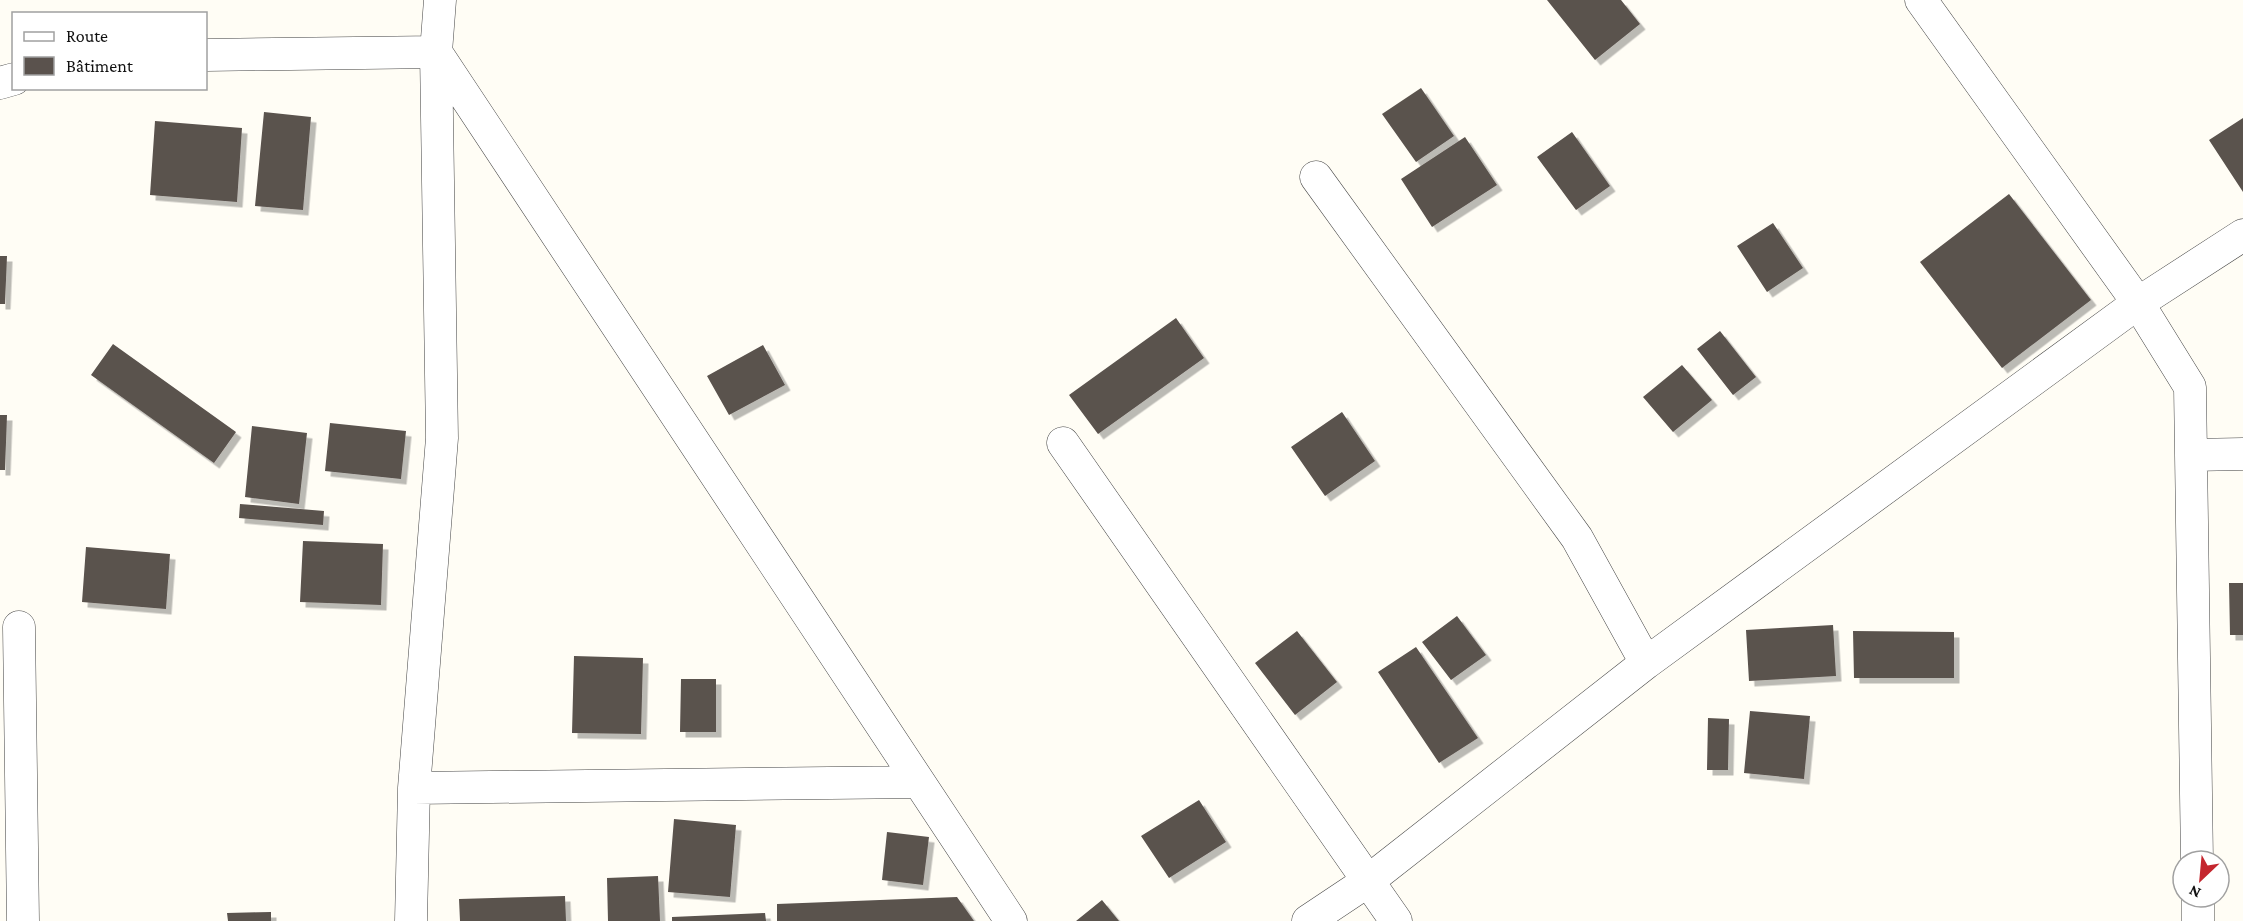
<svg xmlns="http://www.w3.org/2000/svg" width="2243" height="921" viewBox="0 0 2243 921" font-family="'Crimson Pro',serif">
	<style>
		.building { fill: #5a524d; filter: url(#shadow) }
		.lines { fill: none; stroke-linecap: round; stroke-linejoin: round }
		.minor-casing { stroke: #444; stroke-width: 33 }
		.minor { stroke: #fff; stroke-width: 32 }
	</style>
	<defs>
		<filter id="shadow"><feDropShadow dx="5.5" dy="5.5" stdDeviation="0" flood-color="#0004"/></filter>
	</defs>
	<rect width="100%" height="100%" fill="#fffdf5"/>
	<path class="building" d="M1547,0H1621L1640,24L1595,60Z
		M1421,88L1454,136L1416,162L1382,114Z
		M264,112L311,117L303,210L255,206Z
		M2243,118V192L2209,140Z
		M155,121L242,128L237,202L150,195Z
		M1572,132L1610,186L1576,210L1537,157Z
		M1465,137L1497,185L1432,227L1401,179Z
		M2009,194L2091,300L2002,368L1920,262Z
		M1773,223L1803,268L1767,292L1737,246Z
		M0,256H7L5,304H0Z
		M1176,318L1204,358L1098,434L1069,395Z
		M1720,331L1756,377L1733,395L1697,349Z
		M113,344L236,432L214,463L91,375Z
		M763,345L785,385L729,415L707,376Z
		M1682,365L1712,400L1673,432L1643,397Z
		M1342,412L1375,461L1325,496L1291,447Z
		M0,415H7L5,470H0Z
		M330,423L406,431L401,479L325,471Z
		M252,426L307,433L299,504L245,497Z
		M240,504L324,511L323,525L239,518Z
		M303,541L383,544L381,605L300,602Z
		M86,547L170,554L166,609L82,602Z
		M2229,583H2243V635H2230Z
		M1457,616L1486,655L1451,680L1422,642Z
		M1833,625L1836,676L1749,681L1746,630Z
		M1297,631L1337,682L1295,715L1255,663Z
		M1853,631L1954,632V678H1854Z
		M1416,647L1478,738L1439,763L1378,672Z
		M574,656L643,658L641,734L572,733Z
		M681,679H716V732H680Z
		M1750,711L1810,716L1804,779L1744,773Z
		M1708,718L1729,719L1728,770H1707Z
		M1199,800L1226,842L1169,878L1141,836Z
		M674,819L736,825L730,897L668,892Z
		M887,832L929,837L923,885L882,880Z
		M658,876L660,921H608L607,878Z
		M565,896L566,921H460L459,899Z
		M957,897L974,921H777V904Z
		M1102,900L1119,921H1076Z
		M271,912V921H228L227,913Z
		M765,913L766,921H672V917Z"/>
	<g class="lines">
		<defs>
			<path id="minor" d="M1921,0L2138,303L2190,387L2197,861
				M436,52L1011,921
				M206,55L436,52
				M0,83L14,79
				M1316,177L1577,538L1646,663
				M1063,443L1396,921
				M2191,455L2243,454
				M19,627L23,921
				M414,788L919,782
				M2198,897V921
				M411,921L414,788L442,438L436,52L440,0
				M1308,921L1368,881L1646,663L2138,303L2243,235"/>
		</defs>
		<use href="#minor" class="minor-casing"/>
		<use href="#minor" class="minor"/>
	</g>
	<rect x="12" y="12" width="195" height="78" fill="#ffffff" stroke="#a0a0a0" stroke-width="1.5"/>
	<rect x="24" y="32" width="30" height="9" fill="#ffffff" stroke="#a0a0a0" stroke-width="1.5"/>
	<text x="66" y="42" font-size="18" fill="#111111">Route</text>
	<rect x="24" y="57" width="30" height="18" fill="#5a524d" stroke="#a0a0a0" stroke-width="1.5"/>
	<text x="66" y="72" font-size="18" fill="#111111">Bâtiment</text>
	<g transform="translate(2201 879) rotate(206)"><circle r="28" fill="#ffffff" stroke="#a0a0a0" stroke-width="1.5"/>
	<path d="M0-4.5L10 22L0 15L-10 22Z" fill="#c4262e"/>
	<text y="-9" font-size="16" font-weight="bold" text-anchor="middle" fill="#111111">N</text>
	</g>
</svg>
